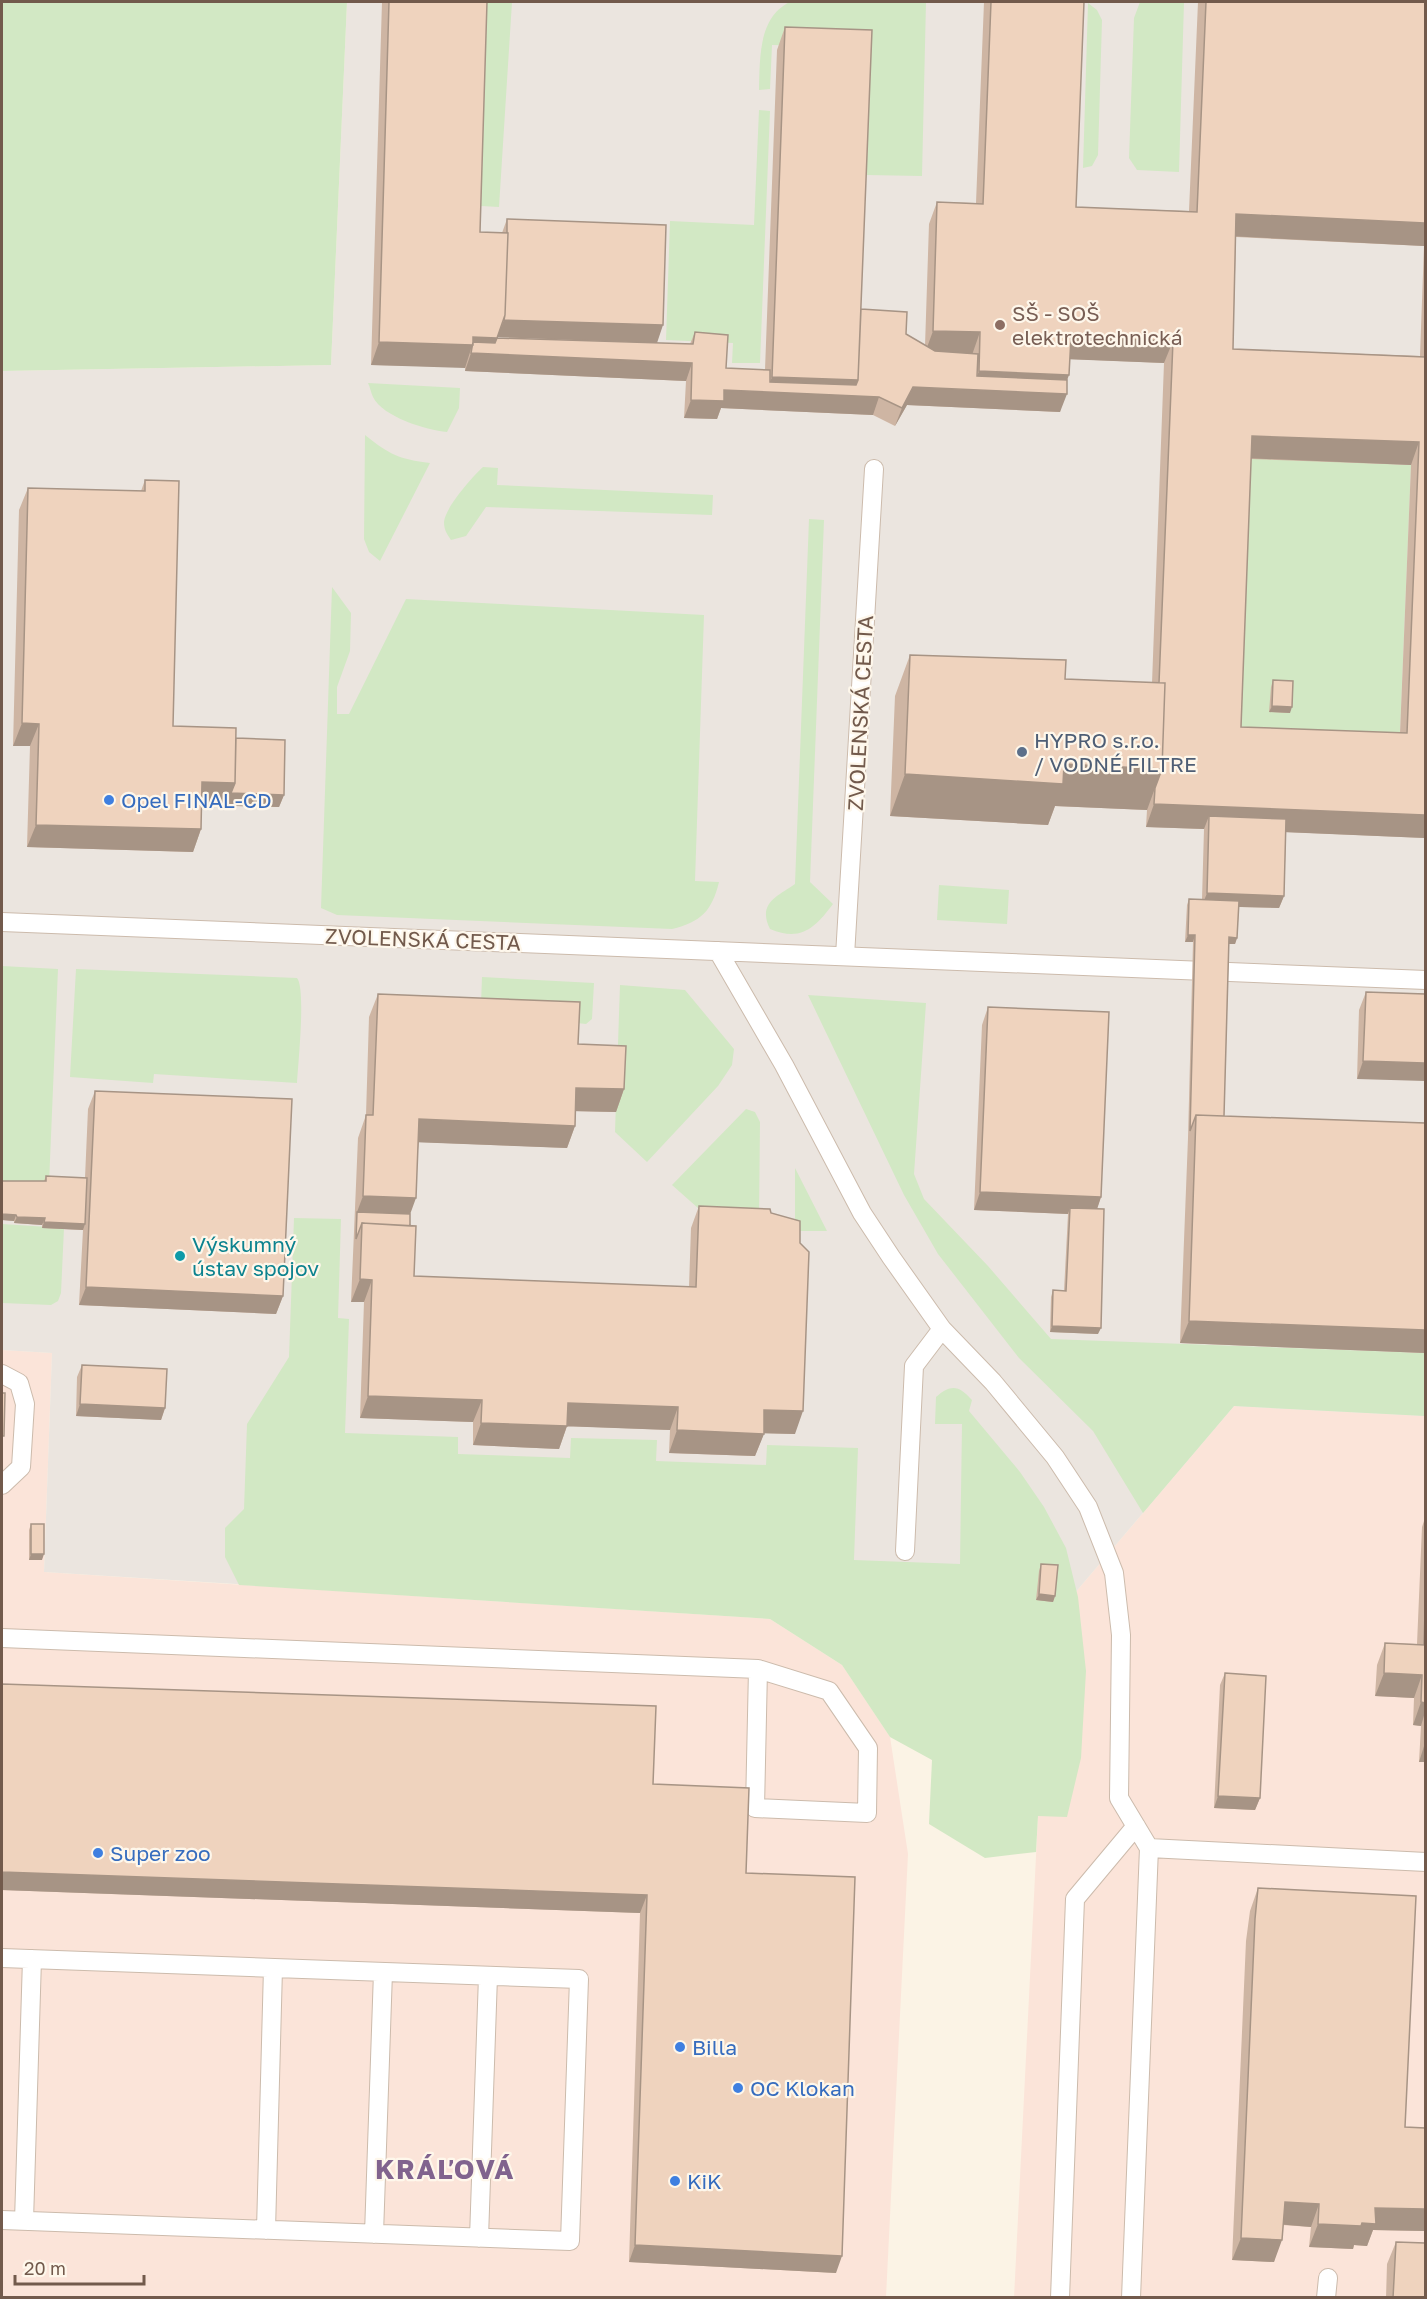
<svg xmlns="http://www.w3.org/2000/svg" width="1427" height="2299" viewBox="0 0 1427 2299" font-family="'Golos Text',sans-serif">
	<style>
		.commercial { fill: #fbe4d9 }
		.industrial { fill: #ebe5df }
		.green { fill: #d2e8c4 }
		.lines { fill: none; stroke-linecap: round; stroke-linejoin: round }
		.lane-casing { stroke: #ccbbac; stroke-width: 20 }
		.lane { stroke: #fff; stroke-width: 18 }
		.wall { fill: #ceb5a3; fill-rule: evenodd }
		.shaded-wall { fill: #a79485 }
		.building { fill: #efd3be; stroke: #a79485; stroke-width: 1.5; fill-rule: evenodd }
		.education-dot { fill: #8d6e63; stroke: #fef7eb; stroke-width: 2 }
		.service-dot { fill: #5c6f8a; stroke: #fef7eb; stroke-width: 2 }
		.shop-dot { fill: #3f7fe0; stroke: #fef7eb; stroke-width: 2 }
		.culture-dot { fill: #0f9aa8; stroke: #fef7eb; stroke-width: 2 }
		.labels { text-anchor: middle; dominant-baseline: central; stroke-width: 4.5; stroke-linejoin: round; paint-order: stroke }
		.education-label { font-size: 21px; fill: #785e54; stroke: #fef7eb; text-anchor: start }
		.street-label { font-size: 21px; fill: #725a4c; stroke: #fef7eb }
		.service-label { font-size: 21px; fill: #4e5e75; stroke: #fef7eb; text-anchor: start }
		.shop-label { font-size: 21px; fill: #366cbe; stroke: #fef7eb; text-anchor: start }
		.culture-label { font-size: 21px; fill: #0d838f; stroke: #fef7eb; text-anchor: start }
		.district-label { font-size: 27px; font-weight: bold; letter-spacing: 1.5px; fill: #81638e; stroke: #fef7eb }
	</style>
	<rect width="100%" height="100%" fill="#fbf3e5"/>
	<path class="commercial" d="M2,1350L52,1353L44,1572L770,1619L842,1665L890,1737L908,1854L886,2297H2Z
		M1234,1406L1425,1416V2297L1014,2298L1038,1816L1040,1634Z"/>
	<path class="industrial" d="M347,2H1425V1416L1234,1406L1040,1634L44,1572L52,1353L2,1350V371L331,365Z"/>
	<path class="green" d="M2,2H347L331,365L2,371Z
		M487,2H512L499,207L481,206Z
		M790,2H926L922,176L866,175L869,47L772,45L770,89L759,90C760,59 758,17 790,2Z
		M1140,2H1184L1179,172L1137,170L1129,158L1134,18Z
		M1088,3L1097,10L1102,20L1098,155L1092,166L1083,168Z
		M759,110L770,111L760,363H732L733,343L666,340L670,221L754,225Z
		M368,383L460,388L459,408L447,432C426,430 383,417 373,397C371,393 370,387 368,383Z
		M365,435C390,455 399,459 430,463L380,561L369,552L364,539Z
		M1244,458L1411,465L1399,756L1232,749Z
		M483,467L498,468L497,485L713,495L712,515L486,507L466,536L451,540C447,534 444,530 444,522C445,508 472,477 483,467Z
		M809,519L824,520L810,882L833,904C815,928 801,942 770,929C757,903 778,896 795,884Z
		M332,587L351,613L350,651L337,687V714H349L406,599L704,615L695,881L719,882C712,911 701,922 672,929L337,915L321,908Z
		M939,885L1009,890L1007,924L937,920Z
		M2,966L58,969L49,1184L2,1183Z
		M76,969L297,978C306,988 298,1065 297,1083L154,1074L153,1083L70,1077Z
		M482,977L594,983L592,1019L586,1024L577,1023L481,1004Z
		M620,985L685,990L734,1049L732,1065L718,1086L647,1162L615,1132Z
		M808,995L926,1003L914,1174L924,1199L988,1266L1051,1339L1425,1353V1416L1234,1406L1143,1513L1093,1431L1019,1358L938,1254L904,1195Z
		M746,1109L755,1112L760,1122L759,1218L707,1216L672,1185Z
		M795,1168L827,1231H795Z
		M294,1218L341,1219L338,1318L349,1319L345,1433L458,1437V1454L570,1458L571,1438L657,1440L656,1461L766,1465L767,1445L858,1448L854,1560L960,1564L962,1424H935L936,1397C951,1383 960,1386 972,1400L969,1411L1020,1472L1044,1507L1066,1548L1078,1597L1086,1671L1081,1758L1067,1817L1038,1816L1036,1852L985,1858L929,1824L932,1760L890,1737L842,1665L770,1619L239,1585L225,1557V1528L244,1509L247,1424L289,1357Z
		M2,1224L64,1228L61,1293L58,1301L51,1305L2,1303Z"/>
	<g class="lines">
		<defs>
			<path id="lane" d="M2,922L1426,980
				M718,951L784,1065L862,1213L891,1257L942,1329L993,1382L1055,1457L1088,1507L1114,1573L1121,1635L1119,1798L1149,1848L1131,2298
				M845,956L874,469
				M2,1374L19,1383L25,1404L21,1467L2,1485
				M905,1551L914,1366L942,1329
				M2,1638L758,1669L829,1691L868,1748L867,1813L755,1808L758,1669
				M1149,1848L1426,1862
				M2,1958L579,1979L570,2241L2,2220
				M24,2221L32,1959
				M266,2230L273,1968
				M374,2234L383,1972
				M479,2238L488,1976
				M1060,2298L1075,1899L1136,1826
				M1326,2298L1328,2278"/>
		</defs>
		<use href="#lane" class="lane-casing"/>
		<use href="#lane" class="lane"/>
	</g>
	<path class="wall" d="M382,2H487L480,232L502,233L507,219L657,343L497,337V338L690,344L695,332L726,368L765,370L777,50L785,27L861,309L925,346L929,224L937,202L976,203L984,2H1084L1076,207L1189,211L1198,2H1425V838L1286,832L1284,896L1279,908L1239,907L1237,938L1235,944H1229L1224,1116L1425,1123V1353L1180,1343L1188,1138L1193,942H1185L1187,905L1189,899H1202L1204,829L1146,827L1147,810L1055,806L1048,825L890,816L895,696L910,655L1065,679L1152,683L1164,363L1070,359L1067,380L1060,412L907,405L895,426L873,415L721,408L717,419L684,418L686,381L465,371V367L371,365ZM1236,237L1424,246L1420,356L1233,349ZM1251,459L1411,465L1400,733L1241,727Z
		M145,480L173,726L236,738L284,795L279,807L201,805V829L193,852L27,847L30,746H13L19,510L28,488L141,491Z
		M1273,680L1290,713L1269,712L1271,687Z
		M1366,992L1425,994L1357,1079L1359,1010Z
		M378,994L578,1044L624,1089L616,1112L576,1111L575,1126L567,1148L419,1142L410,1214V1226L414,1276L689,1287L691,1228L699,1206L795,1434L764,1433L755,1456L669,1453L670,1430L567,1426L559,1449L473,1445V1422L360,1418L364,1302H351L358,1138L366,1115L369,1017Z
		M988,1007L1101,1197L1097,1209L1098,1334L1050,1332L1051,1297L1053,1290L1064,1291L1068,1214L974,1210L982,1025Z
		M95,1091L283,1296L276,1314L79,1305L83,1230L42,1228V1225L14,1223V1221L2,1220V1181H44L46,1176L85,1178L88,1109Z
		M82,1365L165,1408L161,1420L76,1416L77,1377Z
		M1425,1518V1762H1419L1421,1726L1413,1725L1414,1698L1375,1696L1377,1665L1385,1643L1417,1644L1422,1527Z
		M31,1524L42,1560H29V1530Z
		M1041,1564L1055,1596L1053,1602L1036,1600L1039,1571Z
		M1225,1673L1260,1798L1255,1810L1214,1808L1220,1685Z
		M2,1684L653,1784L746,1873L836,2273L629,2262L640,1913L2,1890Z
		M1258,1888L1405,2127L1425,2128V2231L1373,2230L1367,2246L1354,2245L1353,2249L1309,2247L1311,2227L1283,2225L1274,2262L1232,2260L1246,1941L1250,1911Z
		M1396,2242L1425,2298H1386L1387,2264Z"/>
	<path class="shaded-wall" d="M1236,214L1425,223V243L1424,246L1228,236Z
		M504,320L663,325L657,343L497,337Z
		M933,331L980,332L972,355L925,353Z
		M473,337L497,338L491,354L692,363L686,381L465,371L471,353V349L465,368L371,365L379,342Z
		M1071,337L1173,341L1164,363L1063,359Z
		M979,371L1069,375L1062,394H1067L1060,412L907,405L895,426L902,408L913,387L972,390Z
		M772,377L858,380L879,397L873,415L721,408L717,419L684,418L691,400L724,390L766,392Z
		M1252,436L1419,442L1411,465L1244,458Z
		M1272,706L1292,707L1290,713L1269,712Z
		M22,723L39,724L30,746H13Z
		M1064,764L1162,769L1147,810L1055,806L1048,825L890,816L905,774Z
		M202,782L235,783L284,795L279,807L194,805Z
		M1154,804L1425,815V838L1209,829V816L1204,829L1146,827Z
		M36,825L201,829L193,852L27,847Z
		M1207,893L1284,896L1279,908L1202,906Z
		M1188,935H1195L1193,942H1185Z
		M1229,937L1237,938L1235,944H1227Z
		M1363,1061L1425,1063V1081L1357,1079Z
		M576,1088L624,1089L616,1112L568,1111Z
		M419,1119L575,1126L567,1148L411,1142Z
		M980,1192L1101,1197L1095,1215L1070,1208L1068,1214L974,1210Z
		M363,1196L416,1198L408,1220L357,1212Z
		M2,1214L16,1215L14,1221L2,1220Z
		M17,1217L45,1218L42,1225L14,1223Z
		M44,1222L85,1224L83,1230L42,1228Z
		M360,1279L372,1280L364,1302H351Z
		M86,1287L283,1296L276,1314L79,1305Z
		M1189,1321L1425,1330V1353L1180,1343Z
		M1052,1326L1101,1328L1098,1334L1050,1332Z
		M368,1396L482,1400L473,1422L360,1418Z
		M568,1403L678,1407L670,1430L560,1426Z
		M80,1404L165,1408L161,1420L76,1416Z
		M764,1410L803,1411L795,1434L756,1433Z
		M481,1423L567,1426L559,1449L473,1445Z
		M677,1430L764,1434L755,1456L669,1453Z
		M31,1554H44L42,1560H29Z
		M1039,1594L1055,1596L1053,1602L1036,1600Z
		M1384,1673L1422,1675L1414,1698L1375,1696Z
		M1421,1702L1425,1703V1712L1421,1726L1413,1725Z
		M1425,1743V1762H1419Z
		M1218,1796L1260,1798L1255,1810L1214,1808Z
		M2,1872L647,1895L640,1913L2,1890Z
		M1285,2202L1319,2204L1311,2227L1276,2224Z
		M1375,2208L1425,2209V2231L1373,2230L1367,2246L1354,2245L1353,2249L1309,2247L1318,2224L1362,2223Z
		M1241,2238L1282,2240L1274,2262L1232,2260Z
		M635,2245L842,2256L836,2273L629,2262Z"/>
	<path class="building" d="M389,2H487L480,232L508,233L505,315L497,338L473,337V345L379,342Z
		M991,2H1084L1076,207L1197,212L1206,2H1425V223L1236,214L1233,349L1425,357V815L1154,804L1155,788L1162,769L1165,683H1159L1173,341L1071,337L1069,375L979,371L980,332L933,331L937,202L983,204ZM1252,436L1419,442L1407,733L1241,727Z
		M785,27L872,30L858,380L772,377Z
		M507,219L666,225L663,325L504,320L505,315L508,233H507Z
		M861,309L907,312L906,334L935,351L978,354L977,376L1067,380V394L913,387L902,408L879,397L724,390V401L691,400L692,363L471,353L473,342L495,343L497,338L693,344L695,332L728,335L726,368L770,370V382L856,385L858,380Z
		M145,480L179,481L173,726L236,728L235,783L202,782L201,829L36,825L39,724L22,723L28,488L145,491Z
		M910,655L1066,660L1065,679L1165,683L1162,769L1064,764L1063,784L905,774Z
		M1273,680L1293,681L1292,707L1272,706Z
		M236,738L285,740L284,795L231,793L235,783Z
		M1209,816L1286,819L1284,896L1207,893Z
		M1189,899L1239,901L1237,938L1229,937L1224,1116L1196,1115L1190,1131L1195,935H1188Z
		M1366,992L1425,994V1063L1363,1061Z
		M378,994L580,1002L578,1044L626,1046L624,1089L576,1088L575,1126L419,1119L416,1198L363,1196L366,1115H373Z
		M988,1007L1109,1012L1101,1197L980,1192Z
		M95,1091L292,1099L283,1296L86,1287Z
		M1196,1115L1425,1123V1330L1189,1321Z
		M46,1176L87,1178L85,1224L44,1222L45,1218L17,1217L16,1215L2,1214V1181H46Z
		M699,1206L770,1209L771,1213L800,1221V1243L809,1252L803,1411L764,1410V1434L677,1430L678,1407L568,1403L567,1426L481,1423L482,1400L368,1396L372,1280L360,1279L362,1223L416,1226L414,1276L696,1287Z
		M1070,1208L1104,1209L1101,1328L1052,1326L1053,1290L1066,1291Z
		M357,1212L410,1214V1226L362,1223L356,1239Z
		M82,1365L167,1369L165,1408L80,1404Z
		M2,1393H5L4,1436H2Z
		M31,1524H44V1554H31Z
		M1041,1564L1058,1565L1055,1596L1039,1594Z
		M1425,1612V1703L1421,1702L1422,1675L1384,1673L1385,1643L1424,1645Z
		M1225,1673L1266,1676L1260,1798L1218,1796Z
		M2,1684L656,1706L653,1784L749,1788L746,1873L855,1877L842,2256L635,2245L647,1895L2,1872Z
		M1258,1888L1416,1896L1405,2127L1425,2128V2209L1375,2208L1376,2224L1362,2223L1361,2226L1318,2224L1319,2204L1285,2202L1282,2240L1241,2238L1255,1919Z
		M1396,2242L1425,2243V2298H1393Z"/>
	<circle class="education-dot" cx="1000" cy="325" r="6"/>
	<circle class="service-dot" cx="1022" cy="752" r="6"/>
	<g class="shop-dot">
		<circle cx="109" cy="800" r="6"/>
		<circle cx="98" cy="1853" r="6"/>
		<circle cx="680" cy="2047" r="6"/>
		<circle cx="738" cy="2088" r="6"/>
		<circle cx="675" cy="2181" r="6"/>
	</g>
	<circle class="culture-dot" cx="180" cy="1256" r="6"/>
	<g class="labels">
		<g class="education-label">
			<text x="1012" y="313">SŠ - SOŠ<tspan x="1012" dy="24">elektrotechnická</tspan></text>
		</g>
		<g class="street-label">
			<text transform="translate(860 713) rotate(-87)">ZVOLENSKÁ CESTA</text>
			<text transform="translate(423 939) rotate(2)">ZVOLENSKÁ CESTA</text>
		</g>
		<g class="service-label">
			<text x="1034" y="740">HYPRO s.r.o.<tspan x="1034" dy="24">/ VODNÉ FILTRE</tspan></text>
		</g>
		<g class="shop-label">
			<text x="121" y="800">Opel FINAL-CD</text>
			<text x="110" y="1853">Super zoo</text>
			<text x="692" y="2047">Billa</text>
			<text x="750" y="2088">OC Klokan</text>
			<text x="687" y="2181">KiK</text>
		</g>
		<g class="culture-label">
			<text x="192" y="1244">Výskumný<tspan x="192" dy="24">ústav spojov</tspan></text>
		</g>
		<g class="district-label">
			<text x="445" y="2169">KRÁĽOVÁ</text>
		</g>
	</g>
	<rect width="1427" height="2299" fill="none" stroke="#725a4c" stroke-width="6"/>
	<path d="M15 2275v9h129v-9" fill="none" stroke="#725a4c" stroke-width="3"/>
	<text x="24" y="2275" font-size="18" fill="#725a4c" stroke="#fef7eb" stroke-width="4.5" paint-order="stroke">20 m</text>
</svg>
